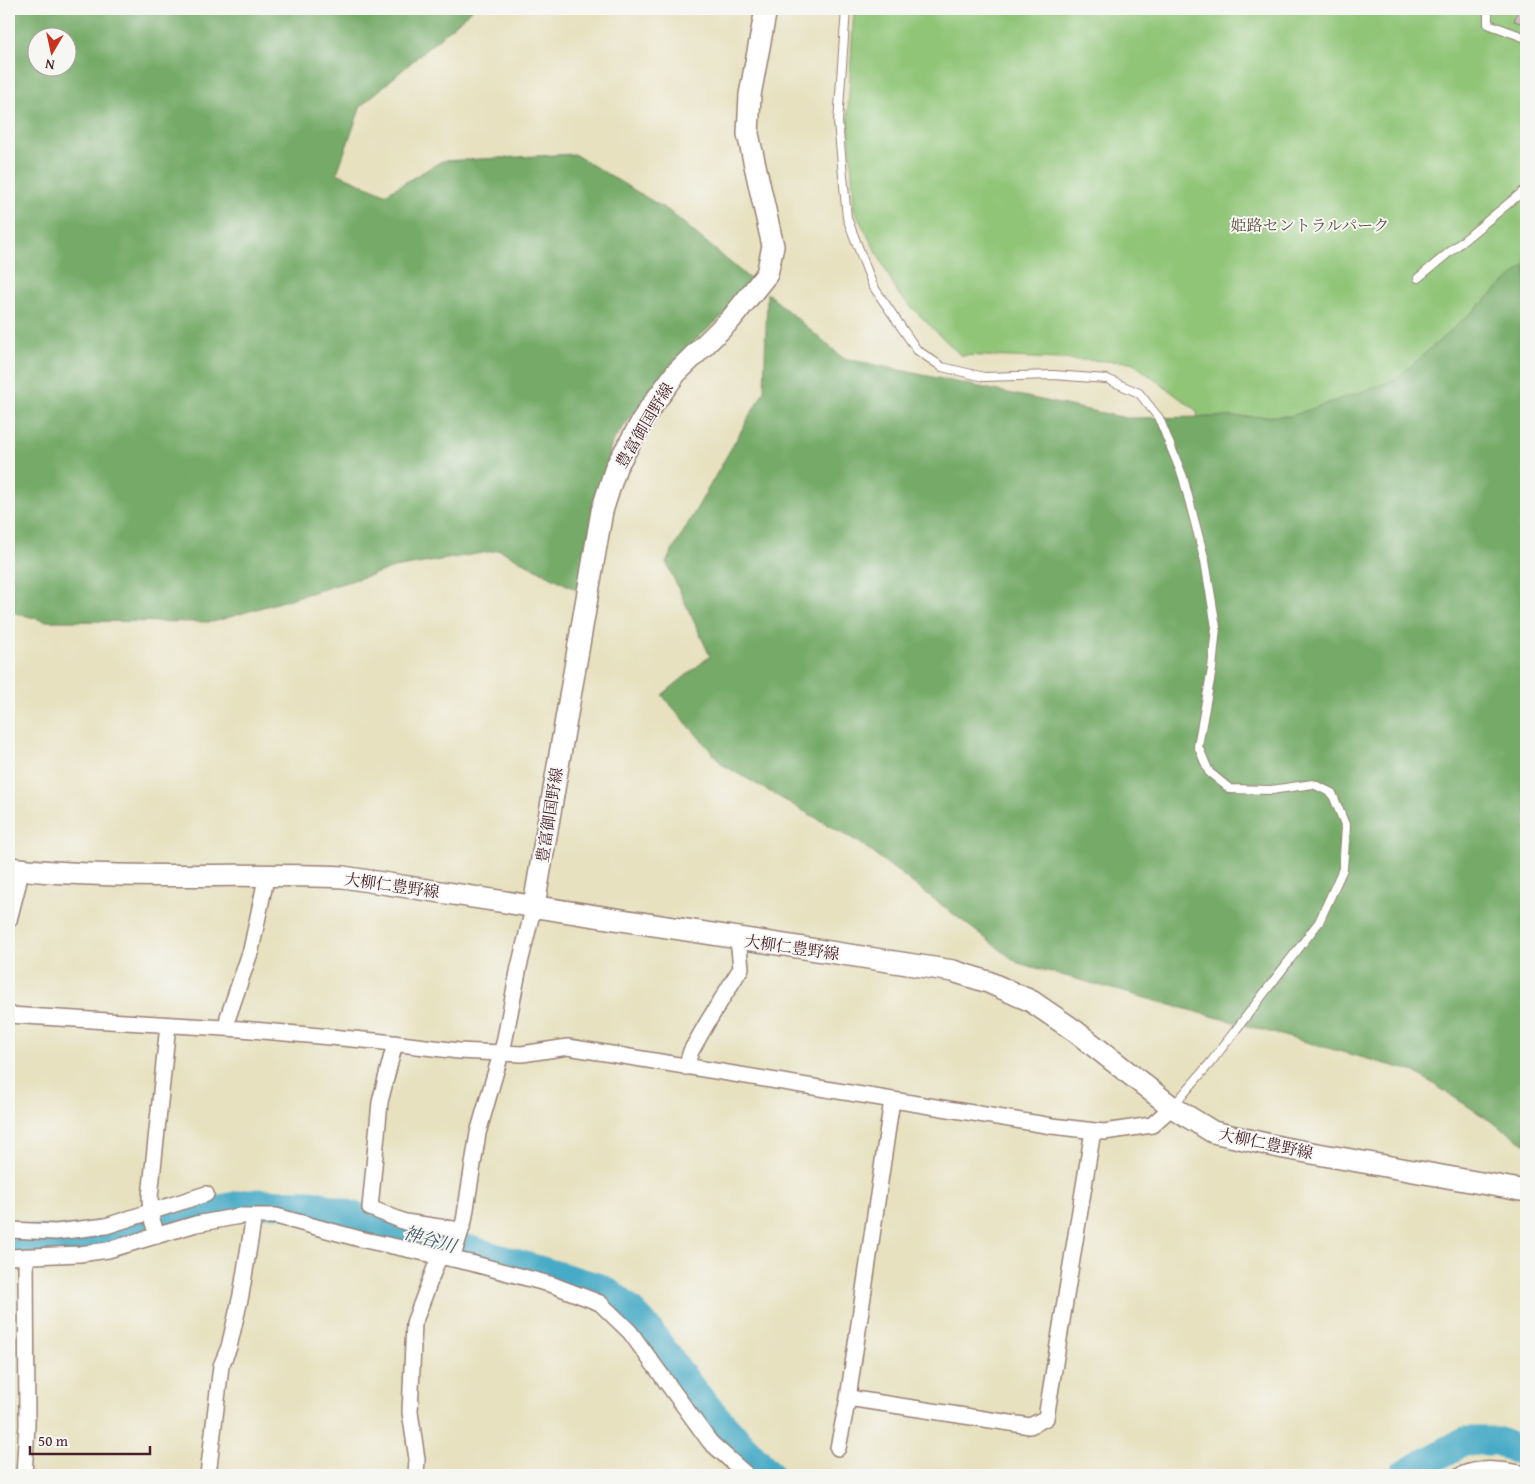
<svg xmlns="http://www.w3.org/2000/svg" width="1535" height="1484" viewBox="0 0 1535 1484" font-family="'Gentium Book Plus','Noto Serif JP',serif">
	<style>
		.green { fill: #90c577; stroke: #6d7251 }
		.forest { fill: #74aa68; stroke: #5f644a; fill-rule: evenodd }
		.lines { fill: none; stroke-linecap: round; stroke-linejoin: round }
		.river { stroke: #46aac6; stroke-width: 29 }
		.building { fill: #d7a6c9 }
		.service-casing { stroke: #988075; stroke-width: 10 }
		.minor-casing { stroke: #988075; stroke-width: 18 }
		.secondary-casing { stroke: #988075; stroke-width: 24 }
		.service { stroke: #fff; stroke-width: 8 }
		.minor { stroke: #fff; stroke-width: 15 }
		.secondary { stroke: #fff; stroke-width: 21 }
		.labels { text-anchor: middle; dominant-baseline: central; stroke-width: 4; stroke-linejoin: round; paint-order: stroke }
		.park-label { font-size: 16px; fill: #5f5142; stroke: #f6f6f2 }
		.street-label { font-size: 16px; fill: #4a1f2b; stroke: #f6f6f2 }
		.water-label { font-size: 18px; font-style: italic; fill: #485769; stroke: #f6f6f2 }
	</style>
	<rect width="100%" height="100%" fill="#f6f6f2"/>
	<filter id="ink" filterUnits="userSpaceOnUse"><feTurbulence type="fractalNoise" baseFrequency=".02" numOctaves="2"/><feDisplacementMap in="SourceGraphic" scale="10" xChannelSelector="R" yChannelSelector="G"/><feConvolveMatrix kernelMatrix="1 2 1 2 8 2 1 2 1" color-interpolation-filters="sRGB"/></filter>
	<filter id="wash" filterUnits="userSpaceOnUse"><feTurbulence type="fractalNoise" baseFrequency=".0096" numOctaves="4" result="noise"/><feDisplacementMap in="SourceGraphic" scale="20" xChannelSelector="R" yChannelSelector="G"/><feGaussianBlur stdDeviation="1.12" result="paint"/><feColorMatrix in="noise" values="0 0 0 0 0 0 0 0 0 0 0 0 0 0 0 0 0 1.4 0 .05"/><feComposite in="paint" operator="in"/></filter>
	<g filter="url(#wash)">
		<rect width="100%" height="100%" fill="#e7e1bf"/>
		<path class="green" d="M854,9H1526V571L1213,519L1197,411L1131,362L960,355L899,295L854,210L848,110Z"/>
		<path class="forest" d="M9,9H473L361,106L337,173L385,194L442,161L574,154L669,211L757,285L681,353L612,442L580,592L500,550L394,568L213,622L45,621L9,611ZM38,38H68V68H38Z
			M1526,264V1144L1415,1072L1018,963L860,843L723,765L662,695L710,656L666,562L764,391L767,293L843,358L1126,418L1291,416L1395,380Z"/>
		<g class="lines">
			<path class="river" d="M9,1239L79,1240L249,1203L313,1204L600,1288C642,1310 664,1354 692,1389C716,1419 744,1447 770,1475
				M1403,1475L1465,1441H1497L1526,1453"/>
		</g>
		<g id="blocks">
			<path class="building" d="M1518,9H1526V25L1514,21Z"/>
		</g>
	</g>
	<g filter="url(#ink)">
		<use href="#blocks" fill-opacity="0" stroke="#988075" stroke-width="1"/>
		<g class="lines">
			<defs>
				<path id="service" d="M846,9L838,122L847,218L873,286L917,350L942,367L984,377L1053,375L1107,379L1139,393L1159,418L1183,477L1205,561L1216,627L1212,669L1198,746L1209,772L1230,789L1271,790L1313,784L1332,793L1346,827L1343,869L1319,922L1211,1062L1174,1105
					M1488,9V24L1526,38
					M1418,278L1526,189"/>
				<path id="minor" d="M9,920L22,869
					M9,1015L241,1029L375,1041L459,1051L522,1054L568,1047L1052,1126L1104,1132L1152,1125L1172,1107
					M227,1028L228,1017L251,950L267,874
					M395,1043L380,1102L370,1208L405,1222L460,1230
					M686,1067L691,1051L707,1023L741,968L738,939
					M9,1230L56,1232L106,1226L206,1194
					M157,1236L151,1216L150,1197L168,1025
					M9,1257L80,1254L108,1250L196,1224L240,1216H276L360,1239L471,1263L553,1285L600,1303L630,1332L710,1442L747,1475
					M452,1259L464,1221L478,1133L504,1043L519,967L534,905
					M848,1398L1030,1426L1046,1418L1093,1131
					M838,1448L848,1398L892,1100
					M24,1475L27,1425L26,1256
					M208,1475L221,1366L229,1347L241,1295L254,1216
					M416,1475L417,1459L410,1412L414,1323L439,1257
					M1461,1475C1481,1466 1505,1470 1526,1474"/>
				<path id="secondary" d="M9,868C120,881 232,872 343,877L953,971L988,982L1031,1001L1075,1031L1172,1107L1213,1132L1284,1148L1526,1191
					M534,905L602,511L616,467L648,411L676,373L731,319L767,274L773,246L748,134L750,95L766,9"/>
			</defs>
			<use href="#service" class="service-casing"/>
			<use href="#minor" class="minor-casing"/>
			<use href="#secondary" class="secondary-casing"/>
			<use href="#service" class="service"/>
			<use href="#minor" class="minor"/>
			<use href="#secondary" class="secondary"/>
		</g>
	</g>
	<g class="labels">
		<g class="park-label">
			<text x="1310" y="225">姫路セントラルパーク</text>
		</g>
		<g class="street-label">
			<text transform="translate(644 425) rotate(-59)">豊富御国野線</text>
			<text transform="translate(549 815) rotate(-81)">豊富御国野線</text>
			<text transform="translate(392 885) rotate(8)">大柳仁豊野線</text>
			<text transform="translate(792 947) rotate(8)">大柳仁豊野線</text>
			<text transform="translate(1266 1143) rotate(12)">大柳仁豊野線</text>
		</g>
		<g class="water-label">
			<text transform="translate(430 1239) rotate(16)">神谷川</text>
		</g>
	</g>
	<rect width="1535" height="1484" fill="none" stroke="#f6f6f2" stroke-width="30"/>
	<g transform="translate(52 52) rotate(189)"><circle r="24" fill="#f6f6f2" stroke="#b1a0a2"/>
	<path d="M0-4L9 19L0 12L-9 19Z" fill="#c8321e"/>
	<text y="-8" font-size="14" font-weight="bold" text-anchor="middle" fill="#4a1f2b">N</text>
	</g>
	<path d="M30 1446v8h120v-8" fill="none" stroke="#4a1f2b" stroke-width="2.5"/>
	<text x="38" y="1446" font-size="15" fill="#4a1f2b" stroke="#f6f6f2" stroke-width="4" paint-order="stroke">50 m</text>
</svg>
